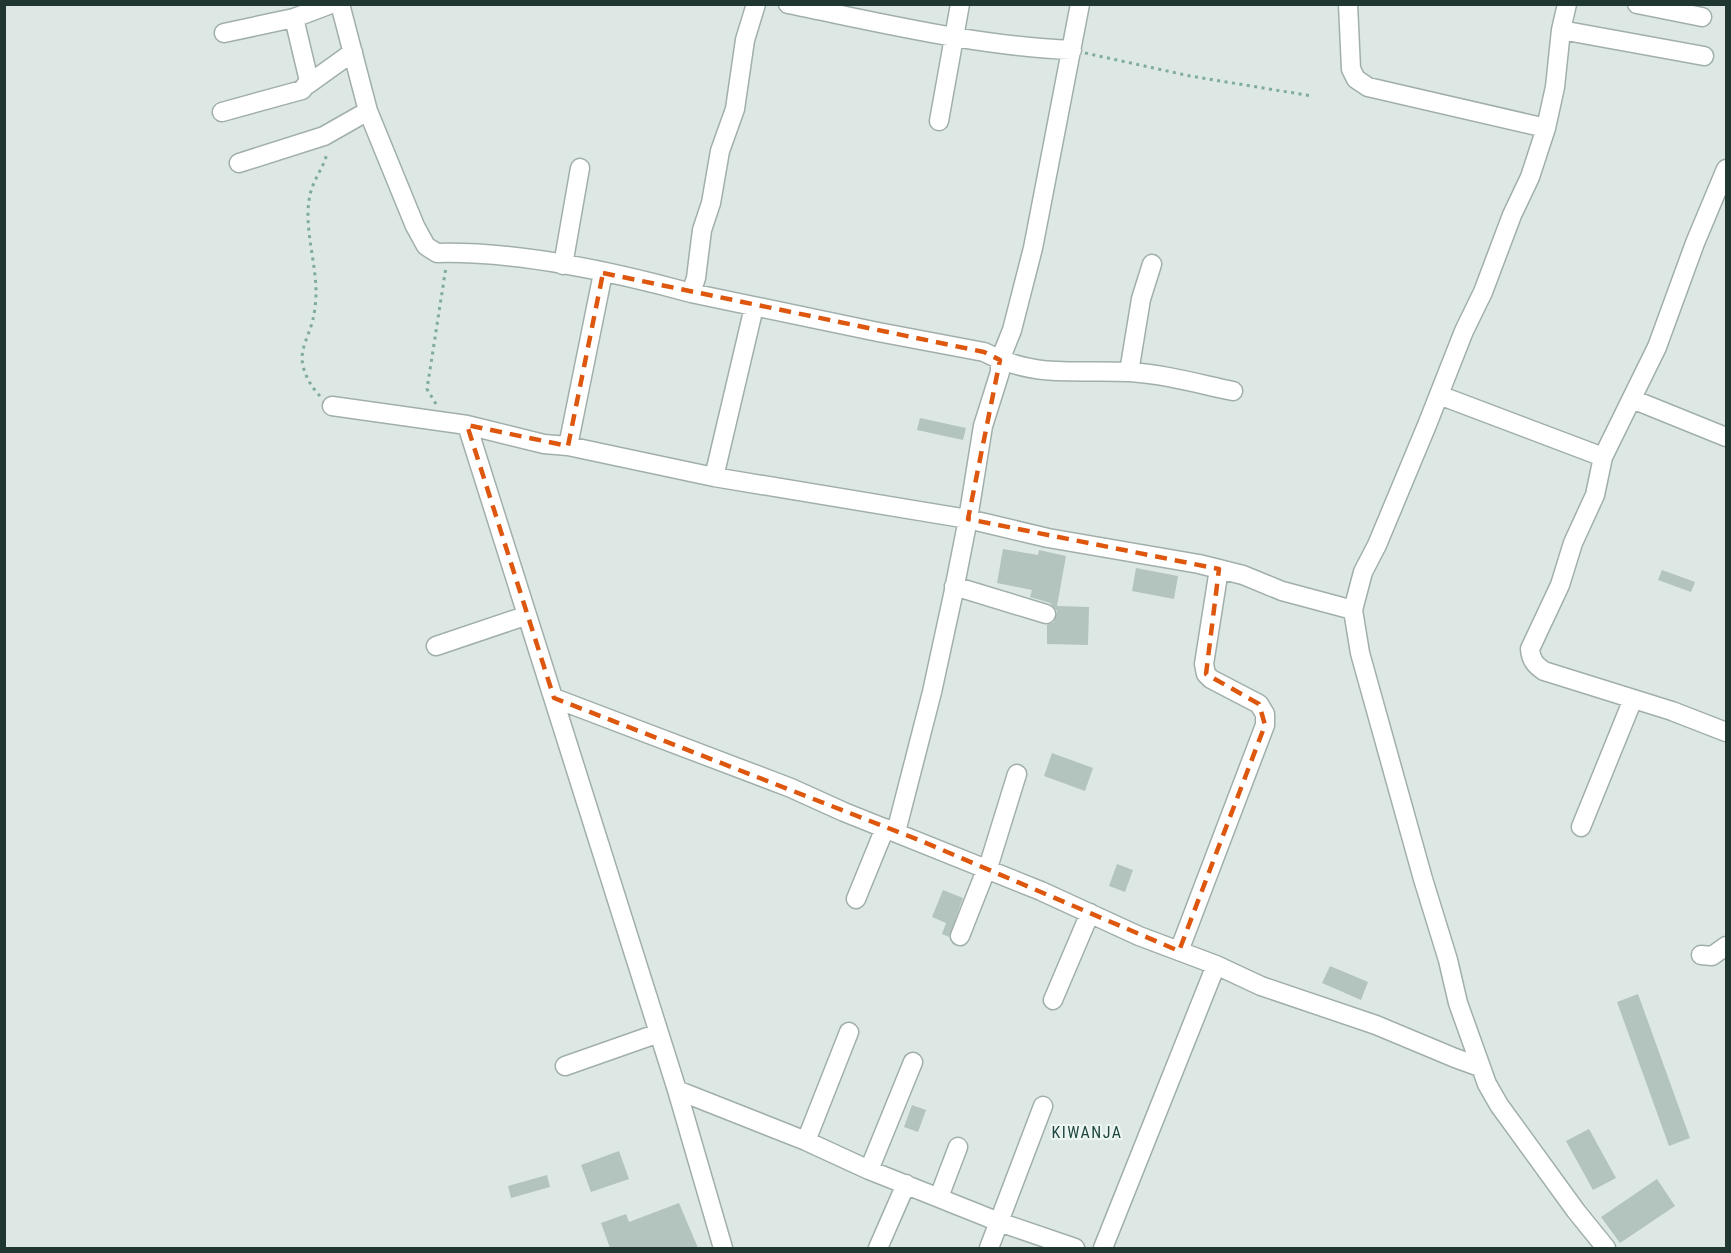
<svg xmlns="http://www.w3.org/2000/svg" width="1731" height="1253" viewBox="0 0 1731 1253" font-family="'Roboto Condensed',sans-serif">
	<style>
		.building { fill: #b3c3bd }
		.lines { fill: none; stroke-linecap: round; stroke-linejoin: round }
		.minor-casing { stroke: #a1afab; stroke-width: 21 }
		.path { stroke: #7fab9e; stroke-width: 3; stroke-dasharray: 3 4.5; stroke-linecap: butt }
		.minor { stroke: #fff; stroke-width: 18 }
		.marked { fill: none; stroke: #de570e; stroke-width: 4.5; stroke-dasharray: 12 8; stroke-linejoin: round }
		.labels { text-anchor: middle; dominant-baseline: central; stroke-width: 4.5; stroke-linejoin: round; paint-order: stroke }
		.neighbourhood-label { font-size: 16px; letter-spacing: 1.5px; fill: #1d473e; stroke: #edf5f2 }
	</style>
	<rect width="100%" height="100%" fill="#dde8e4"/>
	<path class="building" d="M920,418L966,428L963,440L917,430Z
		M1003,549L1038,555L1039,550L1066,556L1057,606L1089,607L1088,645L1047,644V625L1054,622L1057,611L1050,603L1030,597L1032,590L997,583Z
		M1136,568L1178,576L1174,599L1132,591Z
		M1662,570L1695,582L1691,592L1658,580Z
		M1052,753L1093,768L1085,791L1044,776Z
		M1117,864L1133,870L1125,892L1109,886Z
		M943,890L963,898L949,937L942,934L946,923L932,917Z
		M1330,966L1368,982L1361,1000L1322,983Z
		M1638,994L1690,1138L1669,1146L1617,1002Z
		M912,1105L926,1110L918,1132L904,1127Z
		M1589,1129L1616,1178L1593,1190L1566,1141Z
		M619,1151L629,1179L591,1192L581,1165Z
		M547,1175L550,1187L511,1198L508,1186Z
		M1657,1179L1675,1206L1620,1243L1601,1217Z
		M679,1203L698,1248H610L601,1223L626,1214L629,1222Z"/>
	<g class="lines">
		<defs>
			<path id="minor" d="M340,4L368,111L415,226L426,246L437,253C516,251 615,272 691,293
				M756,4L745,40L735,109L720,151L711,203L702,230L696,278L691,293L878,332L984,352C1036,379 1074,369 1129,372C1164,374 1199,384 1233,391
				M788,4C882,23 976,46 1072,50
				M1348,4L1351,69L1356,79L1368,87L1546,128
				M1567,4L1561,30L1555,87L1546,128L1530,177L1512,215L1483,292L1464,331L1427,425L1377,545L1363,572L1353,610L1360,653L1423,879L1448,960L1458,1003L1487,1084L1499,1105L1576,1211L1606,1248
				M1637,4L1702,17
				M1561,30L1704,56
				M224,33L294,18L331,4
				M307,85L353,52
				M222,112L302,90L309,81L294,18
				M939,121L960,4
				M239,163L324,136L368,111
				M1726,169L1695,243L1657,347L1603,457L1595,495L1573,543L1560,585L1530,649C1531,660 1535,665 1544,671L1672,711L1726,732
				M563,265L580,168
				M1129,372L1141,299L1152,264
				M1439,395L1603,457
				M1632,399L1726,437
				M332,406L467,425L544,444L568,446L603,273
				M467,425L677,1090L723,1248
				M568,446L714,477L968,519L1048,538L1199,564L1243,575L1282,591L1353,610
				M714,477L754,307
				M954,586L1046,614
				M436,646L525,616
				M554,698L791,788L844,812L1041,891L1139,936L1216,965L1261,986L1376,1025L1455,1058L1480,1067
				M1581,827L1633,699
				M896,832L932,692L953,595L968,519L983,426L1000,372V360L1012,330L1033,248L1080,4
				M987,871L1017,774
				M856,899L885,828
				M960,936L986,870
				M1179,951L1265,725V714L1259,704L1211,679L1206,674L1204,664L1219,569
				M1701,955L1712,956L1726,946
				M1053,1000L1090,913
				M565,1066L659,1033
				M677,1090L806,1141L869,1170L999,1222L1075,1248
				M806,1141L849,1032
				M869,1170L913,1062
				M939,1197L958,1147
				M878,1248L906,1184
				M989,1248L1043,1106
				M1103,1248L1216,965"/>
		</defs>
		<use href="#minor" class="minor-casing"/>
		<path class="path" d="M1085,53L1190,76L1312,96
			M320,396C311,387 303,373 302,359C302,345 310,333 313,319C315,311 316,300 316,292C316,259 302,223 311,191C315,177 324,167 327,153
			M436,404L427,389L446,267"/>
		<use href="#minor" class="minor"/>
	</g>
	<path class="marked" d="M603,273L984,352L1000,360L968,519L1219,569L1206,674L1259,704L1265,725L1179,951L919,840L554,698L467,425L568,446Z"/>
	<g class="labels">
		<g class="neighbourhood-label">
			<text x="1087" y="1132">KIWANJA</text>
		</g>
	</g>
	<rect width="1731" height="1253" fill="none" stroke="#203731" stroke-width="12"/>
</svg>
